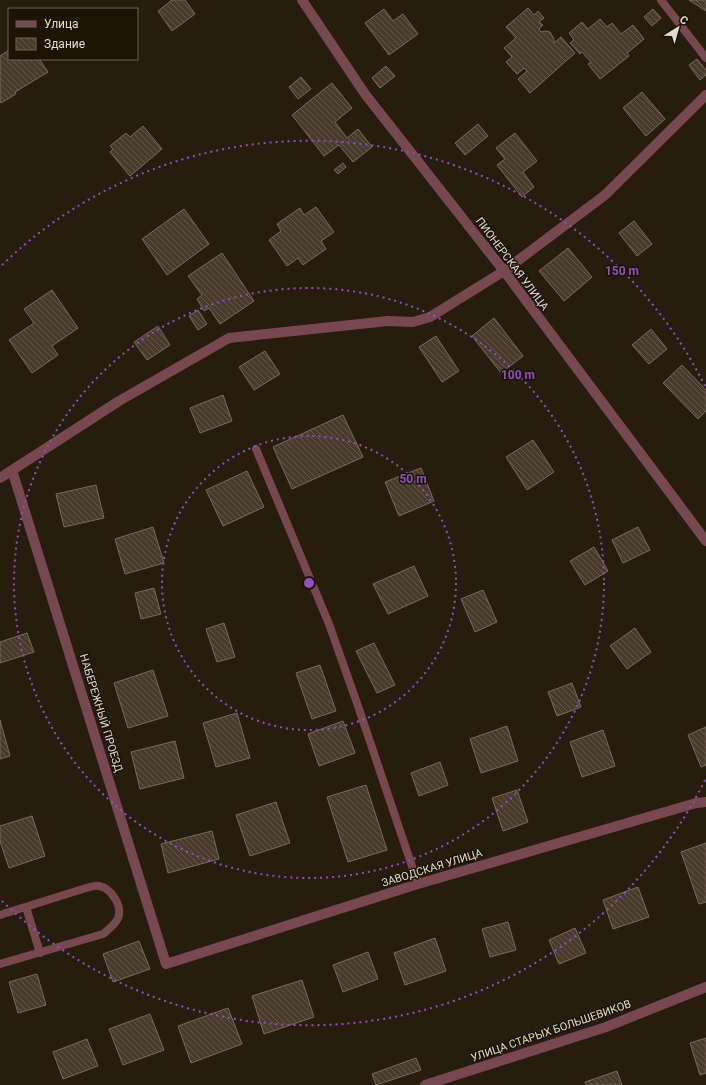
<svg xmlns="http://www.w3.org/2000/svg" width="706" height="1085" viewBox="0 0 706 1085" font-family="Roboto,sans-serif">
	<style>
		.building { fill: url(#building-back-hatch); stroke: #796b5b }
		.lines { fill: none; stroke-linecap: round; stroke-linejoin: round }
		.service { stroke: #77484f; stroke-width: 8 }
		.minor { stroke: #77484f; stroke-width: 10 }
		.ring { fill: none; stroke: #904fc3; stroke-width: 2; stroke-dasharray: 2 4 }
		.labels { text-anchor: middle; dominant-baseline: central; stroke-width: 3; stroke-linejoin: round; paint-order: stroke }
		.street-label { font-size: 11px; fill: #e2dbd1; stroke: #1d1305 }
		.centre { fill: #904fc3; stroke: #1d1305; stroke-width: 2 }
		.ring-label { font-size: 12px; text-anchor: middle; font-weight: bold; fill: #904fc3; stroke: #1d1305; stroke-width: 3; stroke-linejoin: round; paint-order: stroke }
	</style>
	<defs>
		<pattern id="building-back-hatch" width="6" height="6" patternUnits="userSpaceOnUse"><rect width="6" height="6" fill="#483b2c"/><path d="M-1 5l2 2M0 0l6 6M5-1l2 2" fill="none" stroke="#62574a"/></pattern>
	</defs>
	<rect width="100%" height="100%" fill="#271d0e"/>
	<path class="building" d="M172,0H185L195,14L172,31L158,11Z
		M689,0H706V11Z
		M528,8L534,15L538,11L544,18L539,22L543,25L539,29L541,32L546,31L550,32L554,39V43L561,37L575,53L530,93L518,79L527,71L524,68L517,74L506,62L512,57L504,48L516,38L506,27Z
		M384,9L393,21L403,14L418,34L389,55L365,23Z
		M653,9L661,18L652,26L644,17Z
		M600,19L607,27L612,23L621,34L633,25L644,39L627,53L629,56L600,79L588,64L591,62L582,52L580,54L570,43L574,40L569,33L582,22L588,29Z
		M9,50V59H39L48,72L15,92L16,94L1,103L0,100V56Z
		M697,59L706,70V75L700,80L689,65Z
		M386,66L395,76L380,88L372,78Z
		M301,77L311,89L298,99L289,87Z
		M332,83L352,108L335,122L347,138L358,129L372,147L353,162L339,145L324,156L292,115Z
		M642,92L665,119L646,136L623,108Z
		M478,124L488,136L465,155L455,143Z
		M143,126L162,149L130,176L110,152L113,149L110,146L126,133L130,137Z
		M515,133L537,161L523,172L534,187L522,197L497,165L505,159L496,148Z
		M343,163L346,167L338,174L334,170Z
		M316,207L334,232L321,241L326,249L303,265L298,258L287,266L269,240L281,231L277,224L300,208L304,215Z
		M184,209L209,244L167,275L142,239Z
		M634,221L652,244L637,256L619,233Z
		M568,248L592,277L564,301L539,271Z
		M222,253L254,301L220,324L209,308L204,311L197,299L202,295L188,276Z
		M52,290L78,328L52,346L58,355L32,373L9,340L34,323L24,309Z
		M198,310L207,324L198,330L189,316Z
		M494,318L523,356L501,373L472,336Z
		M158,326L170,345L147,360L134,342Z
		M651,329L667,349L649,364L632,345Z
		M436,336L459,371L442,382L419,347Z
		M265,351L280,374L254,390L239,367Z
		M682,365L706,390V411L698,419L663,383Z
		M223,395L232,421L200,433L190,408Z
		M343,415L363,457L292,489L273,447Z
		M533,440L554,472L527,490L506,457Z
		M421,468L434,501L399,516L385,482Z
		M247,471L264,507L223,526L206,490Z
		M96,485L104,518L64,527L56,494Z
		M153,527L164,563L125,574L115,539Z
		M638,527L650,550L623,563L612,540Z
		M594,547L608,571L585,585L570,561Z
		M414,566L428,596L388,614L373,584Z
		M154,588L161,614L141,619L135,593Z
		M483,590L497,622L475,632L461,599Z
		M224,623L235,657L217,662L206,629Z
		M635,628L651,652L627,669L610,646Z
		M27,633L34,652L0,663V642Z
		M374,643L395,685L377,693L356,651Z
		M320,665L336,711L312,719L296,673Z
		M153,670L168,716L128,728L114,683Z
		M572,683L581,707L557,716L548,692Z
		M237,713L250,758L216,767L203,723Z
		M0,720L10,756L0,759Z
		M343,721L355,753L319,766L308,734Z
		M507,726L518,761L481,773L470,739Z
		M706,727V765L701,767L688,735Z
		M603,730L615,766L582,777L570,742Z
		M175,741L184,778L140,789L131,752Z
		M440,762L448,785L419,796L411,773Z
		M366,785L387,850L348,862L327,797Z
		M517,790L528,822L503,831L492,798Z
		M276,802L290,843L250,856L236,815Z
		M32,816L45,856L9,868L0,841V826Z
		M212,831L219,859L168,873L161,844Z
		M706,843V902L699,904L681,852Z
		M638,887L649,917L613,929L603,900Z
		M508,922L516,950L490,957L482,929Z
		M575,928L586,953L559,964L549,940Z
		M435,938L446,971L405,985L394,953Z
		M139,941L150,969L113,982L103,954Z
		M368,952L378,979L343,992L333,965Z
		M37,974L46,1005L18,1013L9,982Z
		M302,980L314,1017L264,1034L252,996Z
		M228,1008L242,1044L191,1063L178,1026Z
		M150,1014L164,1050L123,1065L109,1029Z
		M706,1038V1073L700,1075L690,1043Z
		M87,1039L98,1066L63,1079L53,1052Z
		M416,1058L421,1070L376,1085L372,1074Z
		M617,1071L622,1085H586L585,1082Z"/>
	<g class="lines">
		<path class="service" d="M661,0L706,58
			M256,449L329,624L358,706L418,884
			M26,907L40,953
			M0,915L86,888C90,887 95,885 99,886C111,888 123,906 118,918C115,925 108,930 103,934L0,964"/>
		<path class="minor" d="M302,0L365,94L504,271L706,541
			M12,470L166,964L418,884L696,803L706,802
			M0,478L119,401L229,338L388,321L413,322L430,317L504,271L605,195L706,95
			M425,1085L606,1027L706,987"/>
	</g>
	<g class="ring">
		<circle cx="309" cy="583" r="147"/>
		<circle cx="309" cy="583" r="295"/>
		<path d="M705 780A442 442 0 0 1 2 901M2 265A442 442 0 0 1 705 386"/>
	</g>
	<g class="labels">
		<g class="street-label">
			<text transform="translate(512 264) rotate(53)">ПИОНЕРСКАЯ УЛИЦА</text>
			<text transform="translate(101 713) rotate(73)">НАБЕРЕЖНЫЙ ПРОЕЗД</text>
			<text transform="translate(432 868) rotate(-17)">ЗАВОДСКАЯ УЛИЦА</text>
			<text transform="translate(551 1031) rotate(-19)">УЛИЦА СТАРЫХ БОЛЬШЕВИКОВ</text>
		</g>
	</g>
	<circle cx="309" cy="583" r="6" class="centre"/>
	<g class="ring-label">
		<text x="622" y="275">150 m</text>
		<text x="518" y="379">100 m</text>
		<text x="413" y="483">50 m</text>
	</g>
	<rect x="8" y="8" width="130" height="52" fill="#1d1305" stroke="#6c6357"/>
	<rect x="16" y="21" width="20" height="6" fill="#77484f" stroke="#6c6357"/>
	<text x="44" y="28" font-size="12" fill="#e2dbd1">Улица</text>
	<rect x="16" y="38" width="20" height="12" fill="url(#building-back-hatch)" stroke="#6c6357"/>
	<text x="44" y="48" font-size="12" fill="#e2dbd1">Здание</text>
	<g transform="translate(678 28) rotate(37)" stroke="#1d1305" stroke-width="3" paint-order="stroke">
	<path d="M0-3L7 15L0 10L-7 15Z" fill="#e2dbd1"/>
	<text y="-6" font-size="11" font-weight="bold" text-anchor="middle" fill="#e2dbd1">С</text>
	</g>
</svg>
